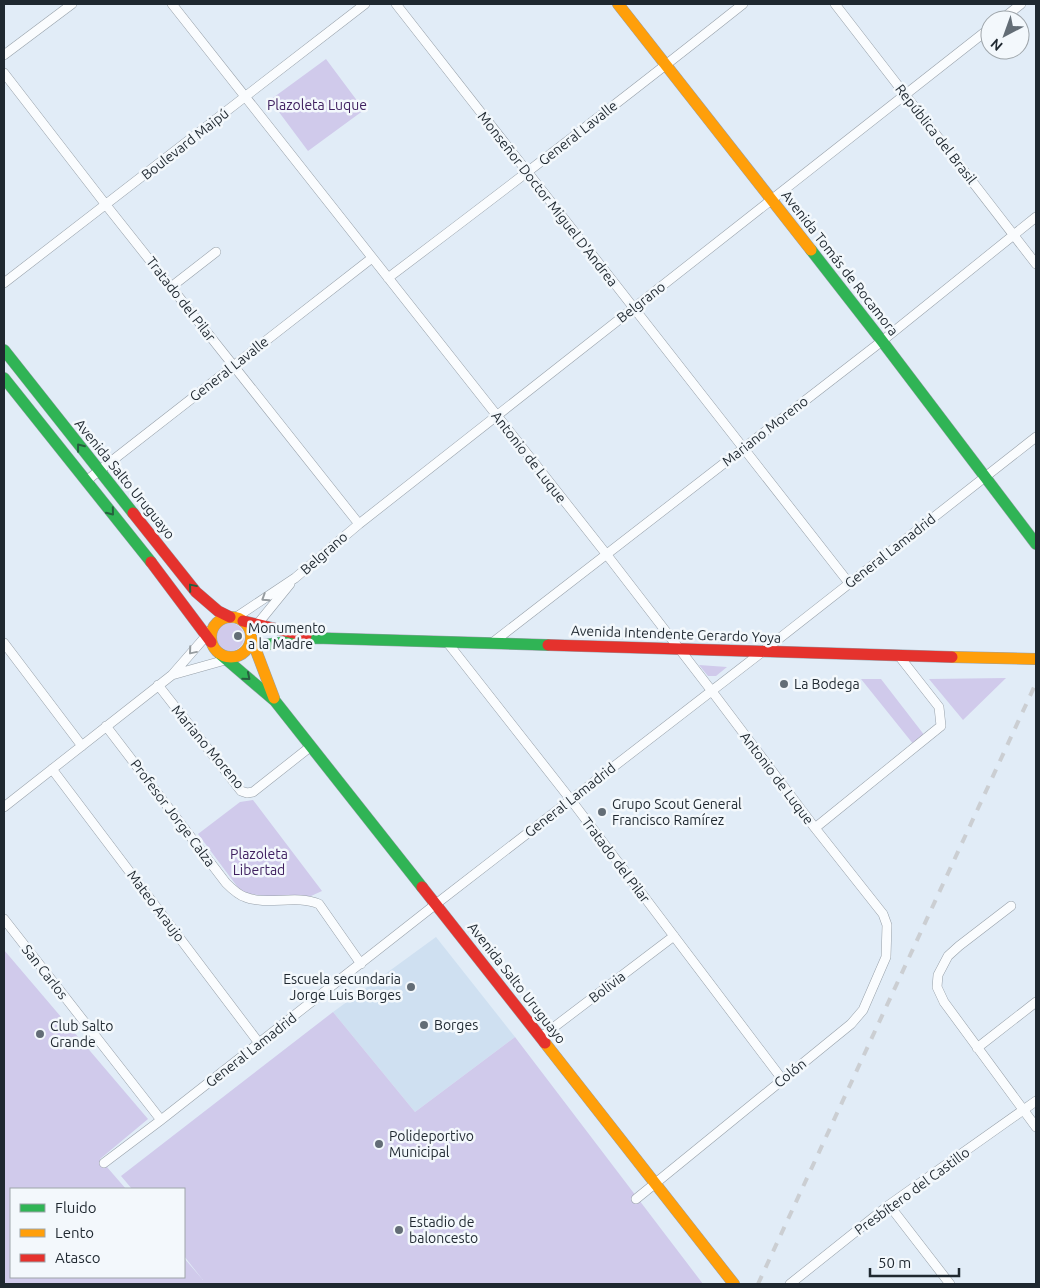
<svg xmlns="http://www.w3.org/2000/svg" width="1040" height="1288" viewBox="0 0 1040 1288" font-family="Ubuntu,sans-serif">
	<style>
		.built { fill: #cfe0f1 }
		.green { fill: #d0caeb }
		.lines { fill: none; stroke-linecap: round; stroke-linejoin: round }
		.street-casing { stroke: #97a0a9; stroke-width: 10 }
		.fast-casing { stroke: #97a0a9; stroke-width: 12 }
		.slow-casing { stroke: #97a0a9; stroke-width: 12 }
		.jam-casing { stroke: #97a0a9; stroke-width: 12 }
		.street { stroke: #fafcfe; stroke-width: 9 }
		.fast { stroke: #30b455; stroke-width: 11 }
		.slow { stroke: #ff9f0a; stroke-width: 11 }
		.jam { stroke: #e5322d; stroke-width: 11 }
		.rail { stroke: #cbced2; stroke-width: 4; stroke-dasharray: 9 9; stroke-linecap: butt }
		.oneway { stroke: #26603f }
		.oneway2 { stroke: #979da1 }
		.poi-dot { fill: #636d76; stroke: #f3f8fc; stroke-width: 2 }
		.labels { text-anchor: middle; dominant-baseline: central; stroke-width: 5; stroke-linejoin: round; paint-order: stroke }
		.park-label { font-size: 14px; fill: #402160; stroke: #f3f8fc }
		.street-label { font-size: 14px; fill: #1f2830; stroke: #f3f8fc }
		.poi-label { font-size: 14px; fill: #1f2830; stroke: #f3f8fc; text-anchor: start }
	</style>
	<rect width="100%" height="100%" fill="#e1ecf7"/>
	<path class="built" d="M436,937L515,1037L415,1112L333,1012Z"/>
	<path class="green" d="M326,59L364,110L308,151L270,100Z
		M216 637a14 14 0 1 1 28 0a14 14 0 1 1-28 0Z
		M699,665L727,667L716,676H708Z
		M1006,678L963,720L929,679Z
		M861,679H881L925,736L914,745Z
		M253,800L322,891L311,896L276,897L242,893L198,834L240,802Z
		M4,950L148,1119L100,1159L126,1189H11V1277H184V1258L203,1280L184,1256V1189H132L121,1176L333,1012L415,1112L515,1037L703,1284H4Z"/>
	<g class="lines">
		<defs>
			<path id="street" d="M172,4L607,555L711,690L815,828L883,914L887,925L886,957L863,1010L851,1024L636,1199
				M396,4L849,583
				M835,4L1036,264
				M1001,20L1021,4
				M4,55L72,4
				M4,73L106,205L359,524
				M388,278C507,188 626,97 743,4
				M4,283L365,4
				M171,287L216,252
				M86,481L372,258
				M235,618L295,578L359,524L990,28
				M251,632L290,584
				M447,642L571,800L782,1079
				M4,643L82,746
				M492,643L882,341L1036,217
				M172,675L229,659
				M158,685L241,791L247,793L253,792L310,747
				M106,726L226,883C231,888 238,895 245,897C268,906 296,894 319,904L361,964
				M52,769L259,1043
				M4,807L172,675L213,628
				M815,828L941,726L939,707L899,656
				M1011,906L959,946L948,956L938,975L937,987L944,1002L1036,1127
				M4,919L161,1120
				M541,1037L674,936
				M977,1048L1036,1002
				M104,1163L161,1120L436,904L762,652L1036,437
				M889,1205L950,1284
				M790,1284L889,1205L1036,1101"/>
			<path id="fast" d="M811,250L882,341L1036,544
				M4,350L133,513
				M4,378L151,562
				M249,647L315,638L548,645
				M220,654L275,701L422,887"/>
			<path id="slow" d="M618,4L811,250
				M211 637a20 20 0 1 1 40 0a20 20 0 1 1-40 0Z
				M252,640L274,698
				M952,657L1036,659
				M545,1043L734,1284"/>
			<path id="jam" d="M133,513L196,592L218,611L230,617
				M151,562L211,642
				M243,621L306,636
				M548,645L952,657
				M422,887L545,1043"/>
		</defs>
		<use href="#street" class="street-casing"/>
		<use href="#fast" class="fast-casing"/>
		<use href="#slow" class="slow-casing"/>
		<use href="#jam" class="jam-casing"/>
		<use href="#street" class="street"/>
		<use href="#fast" class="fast"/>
		<use href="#slow" class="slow"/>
		<use href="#jam" class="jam"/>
		<path class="rail" d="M758,1284L1036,683"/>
	</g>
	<defs><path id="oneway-chevron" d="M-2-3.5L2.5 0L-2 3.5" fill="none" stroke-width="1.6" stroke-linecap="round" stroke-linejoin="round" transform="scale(1.25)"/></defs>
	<g class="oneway">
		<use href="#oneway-chevron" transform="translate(80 447) rotate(-128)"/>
		<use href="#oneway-chevron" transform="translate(111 512) rotate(51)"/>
		<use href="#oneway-chevron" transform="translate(192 587) rotate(-130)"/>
		<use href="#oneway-chevron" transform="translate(247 677) rotate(40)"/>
	</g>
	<g class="oneway2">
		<use href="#oneway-chevron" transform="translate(265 598) rotate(147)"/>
		<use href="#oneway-chevron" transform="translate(192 651) rotate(130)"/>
	</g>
	<g class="poi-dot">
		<circle cx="238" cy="636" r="5"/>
		<circle cx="784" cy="684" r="5"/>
		<circle cx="602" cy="812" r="5"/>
		<circle cx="411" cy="987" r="5"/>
		<circle cx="424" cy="1025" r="5"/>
		<circle cx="40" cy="1034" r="5"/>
		<circle cx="379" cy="1144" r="5"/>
		<circle cx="399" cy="1230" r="5"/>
	</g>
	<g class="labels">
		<g class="park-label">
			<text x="317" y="105">Plazoleta Luque</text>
			<text x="259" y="854">Plazoleta<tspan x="259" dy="16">Libertad</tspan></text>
		</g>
		<g class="street-label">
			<text transform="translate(578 133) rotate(-38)">General Lavalle</text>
			<text transform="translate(936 134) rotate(52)">República del Brasil</text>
			<text transform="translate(185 144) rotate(-38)">Boulevard Maipú</text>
			<text transform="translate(548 199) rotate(52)">Monseñor Doctor Miguel D'Andrea</text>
			<text transform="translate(840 263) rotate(52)">Avenida Tomás de Rocamora</text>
			<text transform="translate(181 299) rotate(52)">Tratado del Pilar</text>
			<text transform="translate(641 302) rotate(-38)">Belgrano</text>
			<text transform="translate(229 369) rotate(-38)">General Lavalle</text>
			<text transform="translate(765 431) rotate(-38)">Mariano Moreno</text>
			<text transform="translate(529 457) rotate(52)">Antonio de Luque</text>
			<text transform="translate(125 479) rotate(51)">Avenida Salto Uruguayo</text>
			<text transform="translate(890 551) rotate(-38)">General Lamadrid</text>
			<text transform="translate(324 553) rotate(-41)">Belgrano</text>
			<text transform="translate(676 634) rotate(2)">Avenida Intendente Gerardo Yoya</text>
			<text transform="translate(208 747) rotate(50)">Mariano Moreno</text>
			<text transform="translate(777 778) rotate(53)">Antonio de Luque</text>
			<text transform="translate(570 800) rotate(-38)">General Lamadrid</text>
			<text transform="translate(173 813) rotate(53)">Profesor Jorge Calza</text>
			<text transform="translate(616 860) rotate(53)">Tratado del Pilar</text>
			<text transform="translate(156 906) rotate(53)">Mateo Araujo</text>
			<text transform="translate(45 972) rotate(52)">San Carlos</text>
			<text transform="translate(517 983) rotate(52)">Avenida Salto Uruguayo</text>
			<text transform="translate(607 987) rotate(-37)">Bolivia</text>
			<text transform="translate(251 1050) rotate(-38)">General Lamadrid</text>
			<text transform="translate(790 1073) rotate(-39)">Colón</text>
			<text transform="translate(912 1191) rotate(-36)">Presbítero del Castillo</text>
		</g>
		<g class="poi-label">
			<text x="248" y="628">Monumento<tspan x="248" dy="16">a la Madre</tspan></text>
			<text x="794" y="684">La Bodega</text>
			<text x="612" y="804">Grupo Scout General<tspan x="612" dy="16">Francisco Ramírez</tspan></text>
			<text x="401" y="979" text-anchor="end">Escuela secundaria<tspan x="401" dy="16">Jorge Luis Borges</tspan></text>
			<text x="434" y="1025">Borges</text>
			<text x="50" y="1026">Club Salto<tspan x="50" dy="16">Grande</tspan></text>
			<text x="389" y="1136">Polideportivo<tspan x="389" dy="16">Municipal</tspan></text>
			<text x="409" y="1222">Estadio de<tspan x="409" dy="16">baloncesto</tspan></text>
		</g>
	</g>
	<rect width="1040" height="1288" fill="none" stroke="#1f2830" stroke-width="10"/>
	<rect x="10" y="1188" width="175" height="90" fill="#f3f8fc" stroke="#9ea5aa"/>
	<rect x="20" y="1204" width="25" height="8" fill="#30b455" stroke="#9ea5aa"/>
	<text x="55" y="1213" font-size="15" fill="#1f2830">Fluido</text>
	<rect x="20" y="1229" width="25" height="8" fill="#ff9f0a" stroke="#9ea5aa"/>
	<text x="55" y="1238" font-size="15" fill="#1f2830">Lento</text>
	<rect x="20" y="1254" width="25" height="8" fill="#e5322d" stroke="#9ea5aa"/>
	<text x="55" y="1263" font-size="15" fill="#1f2830">Atasco</text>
	<g transform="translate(1005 35) rotate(221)"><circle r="24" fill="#f3f8fc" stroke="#9ea5aa"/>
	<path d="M0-4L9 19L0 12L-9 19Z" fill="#636d76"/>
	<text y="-8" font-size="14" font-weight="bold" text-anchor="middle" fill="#1f2830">N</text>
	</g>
	<path d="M870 1268v8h89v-8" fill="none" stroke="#1f2830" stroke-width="2.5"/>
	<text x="878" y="1268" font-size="15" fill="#1f2830" stroke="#f3f8fc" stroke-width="4" paint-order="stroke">50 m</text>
</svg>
